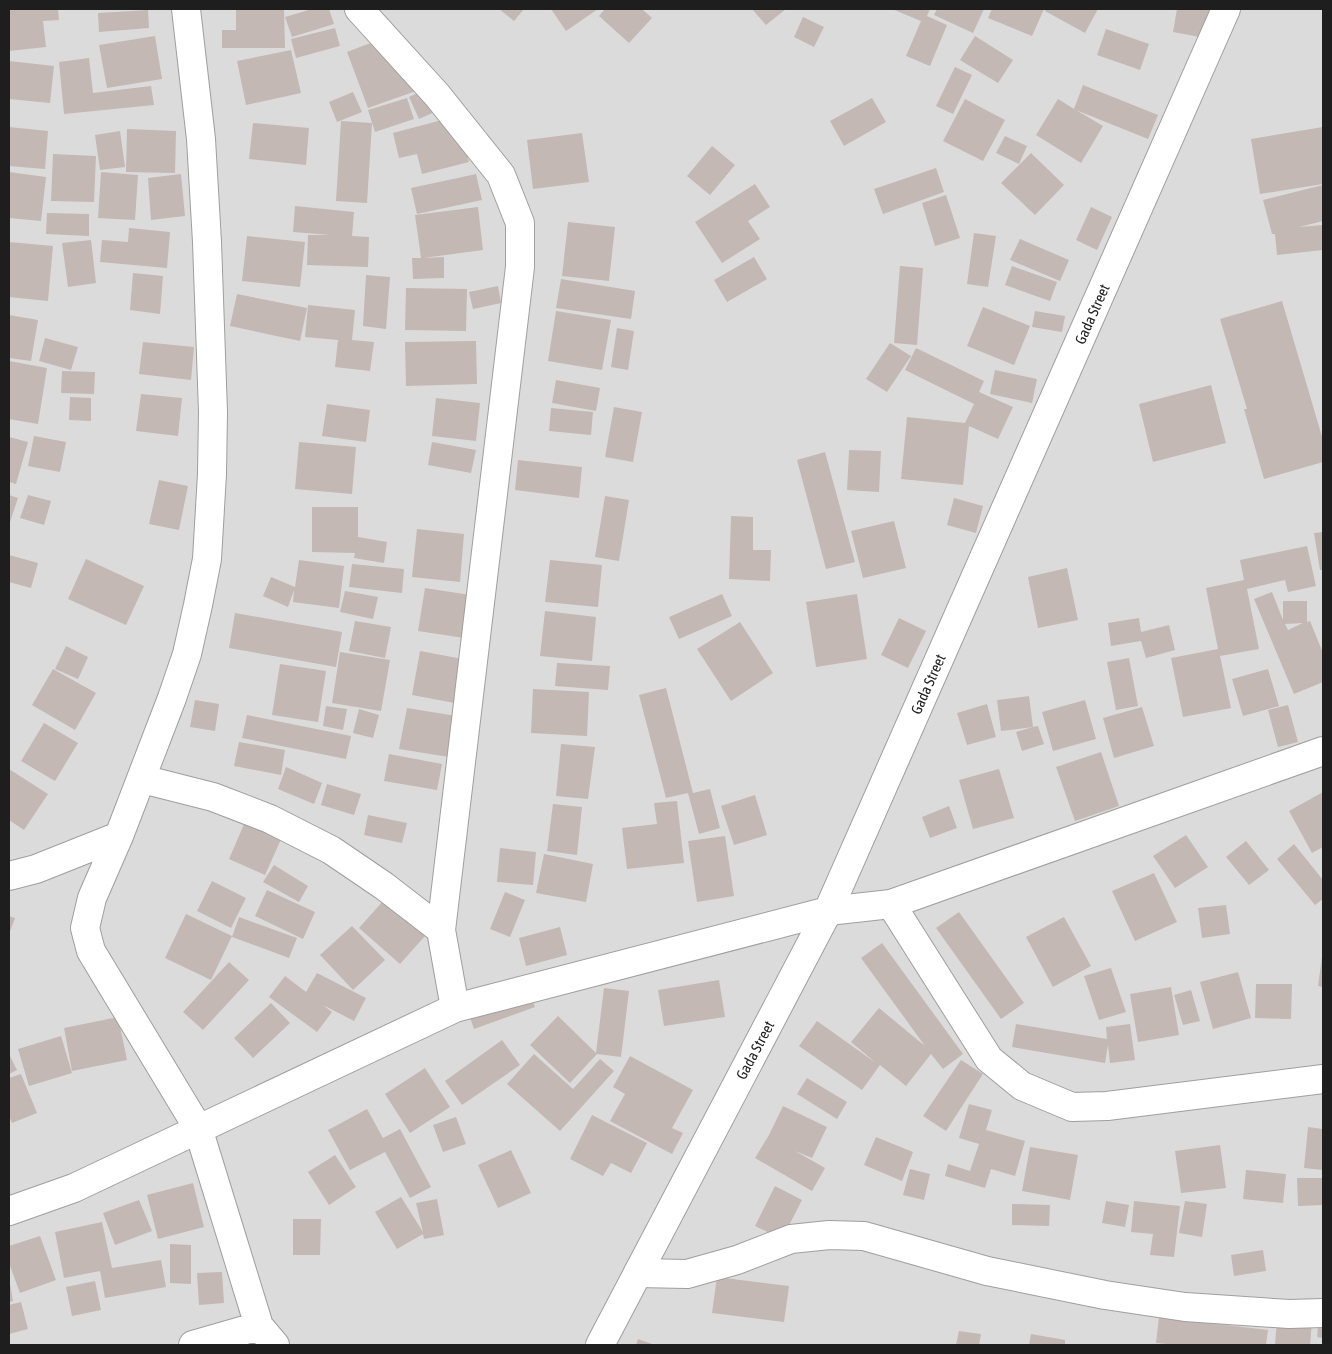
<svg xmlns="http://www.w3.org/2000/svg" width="1332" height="1354" viewBox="0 0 1332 1354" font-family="'Asap Condensed',sans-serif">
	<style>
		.residential { fill: #dcdbdb }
		.building { fill: #c3b8b4; fill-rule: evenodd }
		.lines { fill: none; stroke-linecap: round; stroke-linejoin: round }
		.minor-casing { stroke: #9f9f9f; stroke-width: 30 }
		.tertiary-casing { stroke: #9f9f9f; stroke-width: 30 }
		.minor { stroke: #fff; stroke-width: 28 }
		.tertiary { stroke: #fff; stroke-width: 28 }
		.labels { text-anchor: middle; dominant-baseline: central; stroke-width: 4; stroke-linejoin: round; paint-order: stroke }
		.street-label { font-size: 15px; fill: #1e1e1e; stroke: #fff }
	</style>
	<rect width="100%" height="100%" fill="#efeae5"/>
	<path class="residential" d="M9,9H1323V1345H9Z"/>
	<path class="building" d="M9,9H58L59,20L43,21L46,47L9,51Z
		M236,9H284L285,48H222V30H236Z
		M312,9H329L334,24L292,37L285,17Z
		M499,9H524L514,21Z
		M551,9H598L566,31Z
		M605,9H642L652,18L629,43L599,16Z
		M752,9H786L766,25Z
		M892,9H930L927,16L947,25L930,66L906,56L921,21Z
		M937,9H984L973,33L934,15Z
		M992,9H1044L1032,36L988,18Z
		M1046,9H1098L1085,33L1045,11Z
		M1177,9H1210L1205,38L1173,32Z
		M148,10L149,28L99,32L98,13Z
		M803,17L824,27L814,47L794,37Z
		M335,28L340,46L296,58L291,39Z
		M1106,29L1149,44L1140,70L1097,55Z
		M394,34L416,91L368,108L347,52Z
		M155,36L162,79L107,88L99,45Z
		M975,36L1013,60L998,83L960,60Z
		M291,50L301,93L246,105L237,61Z
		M89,58L93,93L151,86L154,105L64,114L59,62Z
		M9,61L54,66L50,103L9,99Z
		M955,67L972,75L953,114L936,106Z
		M437,83L448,106L419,119L409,97Z
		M1083,85L1158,115L1148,139L1076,110L1103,126L1081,163L1036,135L1058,99L1074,109Z
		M353,92L362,112L337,122L329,102Z
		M407,98L414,119L375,132L368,110Z
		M872,98L886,122L844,146L830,121Z
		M965,99L1005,120L983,161L943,141Z
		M457,116L469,162L422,174L417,154L399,158L393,133Z
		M341,121L372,123L367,203L336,201Z
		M253,123L309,128L306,165L249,159Z
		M9,127L48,131L45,169L9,166Z
		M1323,127V184L1260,194L1251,139Z
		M127,129L176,131L175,173L126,172Z
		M120,131L125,167L100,170L95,135Z
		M582,133L589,182L533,189L527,140Z
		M1005,136L1027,146L1019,164L996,153Z
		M712,146L735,165L710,195L687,176Z
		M1031,153L1064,185L1035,215L1001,183Z
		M53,154L96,156L94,202L51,201Z
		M936,168L944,192L883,214L874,189Z
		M9,172L46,177L41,221L9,218Z
		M101,172L138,175L135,220L98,218Z
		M181,174L185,216L151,220L148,178Z
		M476,174L482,200L417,214L411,188Z
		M755,184L770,207L748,221L760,239L722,263L695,222Z
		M1323,185V221L1299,227L1323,225V250L1277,255L1275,234H1272L1263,200Z
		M946,195L960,238L935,246L922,203Z
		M295,206L354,212L352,236L369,237L368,267L307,265L308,235H330L293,232Z
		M478,207L483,250L423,258L444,257V278L413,279L412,258H421L415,215Z
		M1091,207L1112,217L1097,250L1076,240Z
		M47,213L89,214V236L46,234Z
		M568,222L615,227L609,281L562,276Z
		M129,228L170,232L167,268L100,262L102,240L128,242Z
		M974,233L996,236L988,287L967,284Z
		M247,236L305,242L300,287L242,281Z
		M1020,239L1069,260L1060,281L1010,260Z
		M91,240L96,283L68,287L62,243Z
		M9,242L53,246L48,301L9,297Z
		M754,257L767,279L727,302L714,280Z
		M900,266L923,268L917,345L894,343Z
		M1012,266L1057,282L1050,301L1005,285Z
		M133,273L163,276L160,314L130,310Z
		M366,275L390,277L386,329L363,326Z
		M561,279L635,291L631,319L556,308Z
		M498,286L501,303L473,309L469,292Z
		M406,288L467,289L466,331L405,330Z
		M237,294L307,308L300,341L230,326Z
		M1282,301L1323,440V462L1264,479L1244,409H1247L1220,319Z
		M308,305L355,310L352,340L374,342L370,371L335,367L338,340L305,337Z
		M983,307L1030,326L1014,365L967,346Z
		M556,311L611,320L602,370L548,361Z
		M1035,311L1065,316L1062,332L1032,327Z
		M9,315L38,320L31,361L9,358Z
		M617,328L634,331L628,370L611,367Z
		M45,338L78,347L71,370L39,361Z
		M476,341L477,384L406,386L405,342Z
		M143,342L194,347L191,380L139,374Z
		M890,343L911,356L887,392L866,379Z
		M916,348L984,381L979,392L1013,407L998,439L969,426L963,485L901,479L907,417L965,423L974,404L905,370Z
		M9,361L47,368L38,424L9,419Z
		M995,370L1037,379L1032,403L990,394Z
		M62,371L95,372L94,394L61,393Z
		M556,380L600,388L596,411L552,403Z
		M1211,385L1226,443L1153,462L1139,404Z
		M141,394L182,398L178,436L136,431Z
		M70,397L91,398V421L69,420Z
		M436,398L480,403L476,441L432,436Z
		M327,404L370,410L366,442L322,436Z
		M614,407L642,412L633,462L605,457Z
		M551,408L593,412L591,435L549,431Z
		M34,436L66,442L60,472L28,466Z
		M9,437L28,442L16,484L9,482Z
		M299,442L356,447L352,494L295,489Z
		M432,442L476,450L471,473L428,465Z
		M849,450L881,451L879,492L847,490Z
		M825,452L855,562L826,569L797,460Z
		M518,460L582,467L579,498L515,490Z
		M159,480L188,486L179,530L149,524Z
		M9,495L18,498L9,525Z
		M28,495L51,501L44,525L20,518Z
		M605,496L629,500L619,561L595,557Z
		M954,498L983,506L976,533L947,525Z
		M312,507H358V537L387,542L384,563L354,558L355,553L312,552Z
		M731,516L753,517V550H771L770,581L729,579Z
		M894,521L906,568L863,578L851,531Z
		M417,529L464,534L460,582L412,577Z
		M1323,532V570H1320L1314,533Z
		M1307,546L1316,586L1288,592L1285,580L1247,589L1259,649L1220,656L1231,708L1183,717L1171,658L1218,649L1206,588L1244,580L1240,560Z
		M9,555L38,563L31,588L9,582Z
		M86,559L144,586L126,625L68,599Z
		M299,560L344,566L339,608L293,602L294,590L288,607L263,596L271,577L295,587Z
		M550,560L602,565L598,607L545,602Z
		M352,564L404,569L402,593L349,587Z
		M1067,568L1078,620L1038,628L1028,577Z
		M425,588L470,595L464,638L418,631Z
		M345,591L378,597L373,619L340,612Z
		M1272,592L1283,620V601H1307V622L1310,621L1323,653V682L1294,694L1254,599ZM1303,623L1288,630L1285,624Z
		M722,594L732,616L679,639L669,617Z
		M857,594L867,659L816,667L806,602Z
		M545,611L596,617L592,661L540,656Z
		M235,613L342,632L336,667L229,648Z
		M899,618L926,631L908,668L881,655Z
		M1139,618L1141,632L1169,625L1175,650L1146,658L1141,641L1111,646L1108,623Z
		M355,621L391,627L385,658L349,651Z
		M740,622L773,673L731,701L697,649Z
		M66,646L88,657L78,679L55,669Z
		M420,651L468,660L460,704L412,695Z
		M340,652L390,660L381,711L332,703Z
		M1129,658L1138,706L1116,710L1107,662Z
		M557,663L610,666L608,690L555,686Z
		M280,664L326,671L318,722L272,715Z
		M53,669L96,693L75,730L32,705Z
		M1268,669L1279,706L1243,716L1232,679Z
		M666,688L693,793L710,789L720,828L699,834L688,793L666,798L639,695Z
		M533,689L589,692L587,736L531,733Z
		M1029,696L1033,727L1038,726L1044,744L1022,751L1016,732L1033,727L1001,731L997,700Z
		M195,700L219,704L215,731L190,727Z
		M1085,700L1096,739L1053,751L1042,712Z
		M987,704L996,737L967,745L957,713Z
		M1288,705L1298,742L1278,747L1268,710Z
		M326,706L347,709L343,730L323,726Z
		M1142,707L1154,746L1114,758L1103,718Z
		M407,708L456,716L449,757L399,749Z
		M359,709L379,715L373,738L353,733Z
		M247,715L351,736L346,759L242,738Z
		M44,723L78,743L55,781L21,761Z
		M239,742L285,750L281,775L234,766Z
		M561,744L595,747L588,799L556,796Z
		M1101,752L1119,806L1075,821L1056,767Z
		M389,754L442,764L437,790L384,781Z
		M286,767L322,783L314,804L278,789Z
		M9,769L48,794L24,830L9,820Z
		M999,769L1014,818L973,829L959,780Z
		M327,784L361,794L354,815L321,805Z
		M1323,792V847L1312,853L1289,811Z
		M755,795L767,835L734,845L721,806Z
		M677,801L684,863L627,869L622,828L657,824L654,803Z
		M553,804L582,807L577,855L547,851Z
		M949,806L957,828L930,838L922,817Z
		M368,815L407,823L402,843L364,835Z
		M245,822L282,837L265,875L229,859Z
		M1186,835L1208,867L1175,888L1153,856Z
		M725,836L734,896L697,902L688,841Z
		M1246,841L1269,870L1249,885L1226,857Z
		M1294,844L1323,880V899L1315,905L1277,859Z
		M500,848L536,852L533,885L497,882Z
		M544,854L593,864L586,902L536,893Z
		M274,865L308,886L299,902L263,882Z
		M1154,873L1177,922L1135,941L1112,891Z
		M212,881L246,898L231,928L197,911Z
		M267,890L315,912L303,939L255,916Z
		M392,891L433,927L400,964L359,928Z
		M505,892L525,900L510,937L490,929Z
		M1226,905L1230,934L1202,938L1198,908Z
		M959,912L1024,1003L1001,1019L936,928Z
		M186,914L232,936L211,980L165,958Z
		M9,916L15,918L9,934Z
		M239,917L297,938L289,958L232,937Z
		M1064,917L1091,966L1053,987L1026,937Z
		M352,926L385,960L353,990L320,955Z
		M560,927L567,955L526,966L519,938Z
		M882,943L963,1054L943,1069L931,1054L906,1086L880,1065L862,1090L799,1046L817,1021L876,1063L851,1042L879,1008L925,1046L861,958Z
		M1322,957L1323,958V987L1318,986Z
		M229,962L249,980L203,1030L183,1012Z
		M1111,968L1126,1012L1099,1020L1084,976Z
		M1238,972L1251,1018L1213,1029L1200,982Z
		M317,973L366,998L354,1021L323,1005L332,1012L317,1032L269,997L285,976L306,992Z
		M719,980L725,1017L664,1026L658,990Z
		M526,984L535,1007L474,1029L466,1006Z
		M1256,984H1292L1291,1019L1255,1018Z
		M1171,987L1179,1035L1138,1042L1130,994Z
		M604,988L629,991L621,1057L597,1054L570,1083L530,1045L558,1016L596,1053Z
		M1191,990L1200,1021L1183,1025L1174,995Z
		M271,1003L290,1023L253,1058L234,1038Z
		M118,1017L127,1060L72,1071L64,1028Z
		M1016,1024L1107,1039L1106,1027L1130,1024L1135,1060L1110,1063L1108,1045L1105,1063L1012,1047Z
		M61,1036L72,1073L29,1086L18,1049Z
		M502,1040L520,1065L462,1105L445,1081Z
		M9,1054L17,1070L9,1074Z
		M534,1054L573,1089L600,1059L614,1071L560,1131L507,1084Z
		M630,1056L693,1090L672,1128L683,1133L672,1154L610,1121L625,1094L613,1087Z
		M961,1060L983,1074L946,1131L923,1116Z
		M425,1068L450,1107L410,1133L385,1094Z
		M21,1074L37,1113L12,1123L9,1116V1078Z
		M807,1078L847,1102L837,1119L797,1094Z
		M969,1104L992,1110L986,1130L1025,1141L1015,1176L991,1169L985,1188L945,1176L948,1164L970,1171L979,1144L959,1138Z
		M783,1106L827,1127L812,1158L795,1151L825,1168L812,1191L755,1158L769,1135Z
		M367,1109L383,1138L400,1129L431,1187L410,1198L385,1152L350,1170L328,1130Z
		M592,1115L647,1143L631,1173L611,1163L603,1176L570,1159Z
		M456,1117L466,1144L443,1152L433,1125Z
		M1308,1127L1323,1129V1170L1304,1168Z
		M876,1137L913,1152L902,1181L864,1165Z
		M1220,1145L1226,1188L1181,1193L1175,1151Z
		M1030,1147L1078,1155L1070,1200L1022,1191Z
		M511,1150L531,1193L498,1208L478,1165Z
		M335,1155L356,1187L329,1205L308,1172Z
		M910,1169L930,1174L924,1200L903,1195Z
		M1246,1170L1286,1174L1283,1203L1243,1199Z
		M1297,1178H1322L1323,1205L1298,1206Z
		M193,1183L204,1227L158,1239L147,1195Z
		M775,1186L802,1200L782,1239L755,1226Z
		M401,1197L423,1232L416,1203L437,1199L444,1235L424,1239L423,1234L397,1249L375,1212Z
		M139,1200L152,1231L115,1245L103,1213Z
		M1106,1201L1129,1205L1125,1227L1102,1223Z
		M1134,1201L1180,1206L1174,1257L1150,1255L1153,1234L1131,1232Z
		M1185,1201L1207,1204L1202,1237L1179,1233Z
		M1012,1204L1050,1205L1049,1226L1012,1225Z
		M293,1219H321L320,1255H293Z
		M102,1222L112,1268L161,1260L166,1287L105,1298L100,1271L64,1278L55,1232Z
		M40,1236L56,1280L20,1293L9,1263V1246Z
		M170,1244L191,1245V1284L170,1283Z
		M1263,1250L1266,1271L1234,1276L1231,1255Z
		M222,1272L224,1303L199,1305L197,1273Z
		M717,1277L789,1286L784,1322L712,1313Z
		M9,1278L13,1301L9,1302Z
		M95,1281L101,1310L72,1316L66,1287Z
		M21,1302L28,1329L9,1334V1305Z
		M1320,1307L1323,1308V1338L1317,1337Z
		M1159,1317L1268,1330L1266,1345H1178L1156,1343Z
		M1277,1319L1312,1321L1310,1345H1275Z
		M959,1331L981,1334L979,1345H956Z
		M1031,1334L1065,1340V1345H1029Z
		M638,1339L655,1345H636Z"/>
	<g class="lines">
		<defs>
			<path id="minor" d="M186,9L201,139L207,242L213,412L212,474L207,559L198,605L187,654L172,698L119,836L92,898L85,928L91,951L198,1128L259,1326L275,1345
				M359,9L437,95L501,175L520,223V267L441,930L455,1008
				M142,779L213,797L270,819L331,850L384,886L441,930
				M9,876L36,869L119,836
				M891,904L989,1059L1022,1086L1072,1107L1107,1106L1323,1079
				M9,1211L74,1188L455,1008L828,911L891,904L1323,751
				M638,1273L687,1274L737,1260L791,1239L829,1235L864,1236L987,1271L1105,1295L1185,1307L1289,1314L1323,1313
				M193,1345L259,1326"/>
			<path id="tertiary" d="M600,1345L828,911L1226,9"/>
		</defs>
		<use href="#minor" class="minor-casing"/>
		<use href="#tertiary" class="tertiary-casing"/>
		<use href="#minor" class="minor"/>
		<use href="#tertiary" class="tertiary"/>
	</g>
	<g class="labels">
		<g class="street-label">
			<text transform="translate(1092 314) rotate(-66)">Gada Street</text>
			<text transform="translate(928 684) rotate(-66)">Gada Street</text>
			<text transform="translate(755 1050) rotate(-62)">Gada Street</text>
		</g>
	</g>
	<rect width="1332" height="1354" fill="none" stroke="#1e1e1e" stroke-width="20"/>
</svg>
